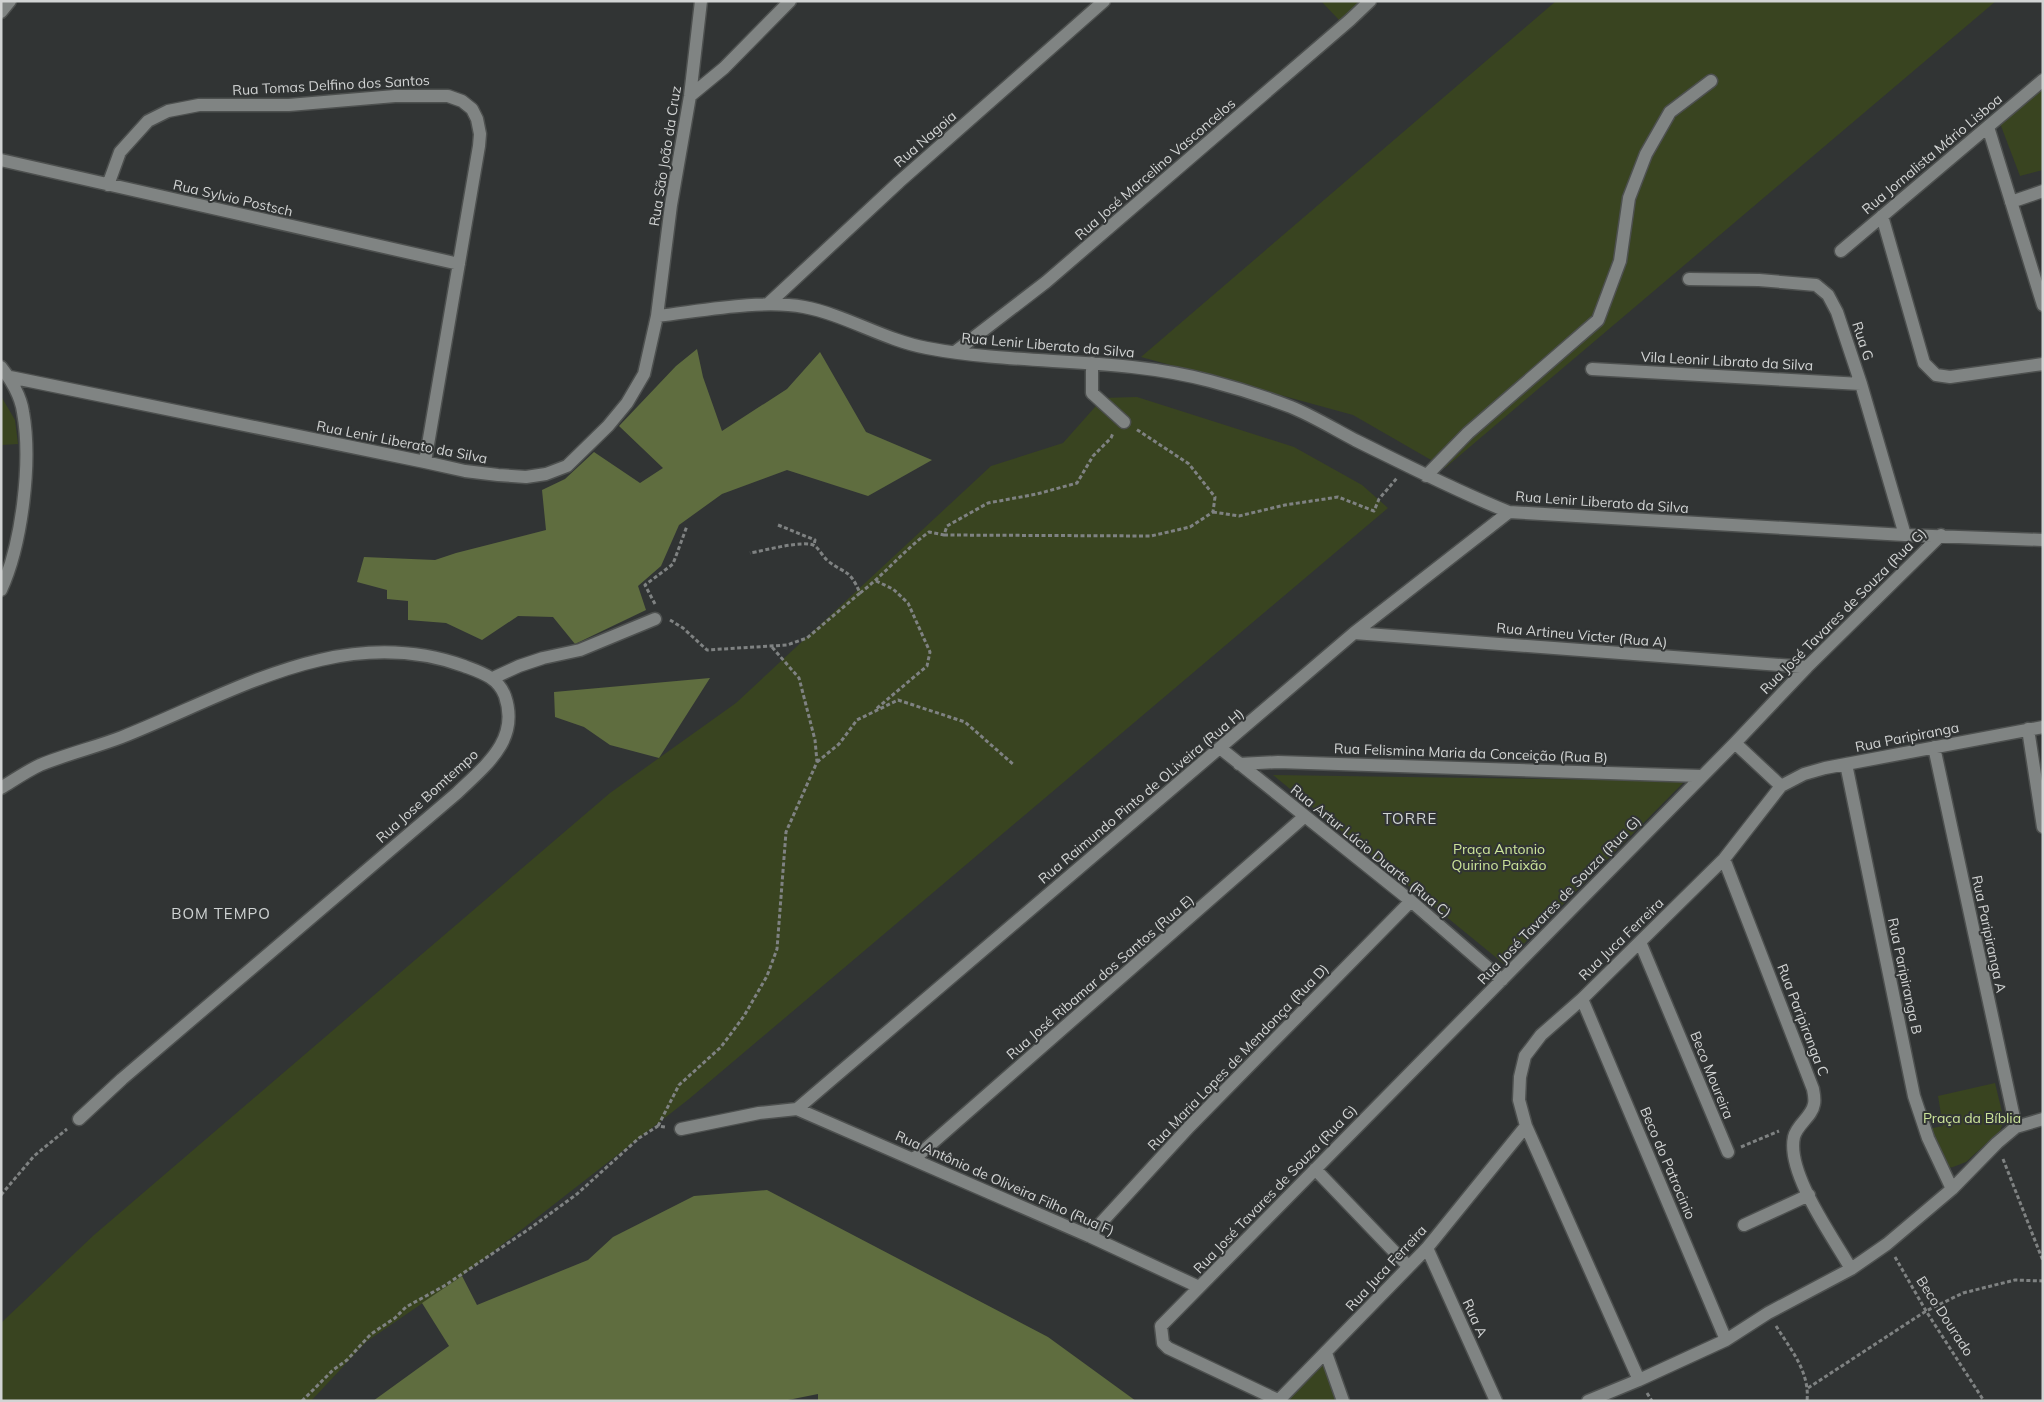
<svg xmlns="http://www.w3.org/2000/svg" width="2044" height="1402" viewBox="0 0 2044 1402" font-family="Mulish,sans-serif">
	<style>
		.green { fill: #394420 }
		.forest { fill: #5f6d3f }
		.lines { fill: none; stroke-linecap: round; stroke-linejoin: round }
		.minor-casing { stroke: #4d504f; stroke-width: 15 }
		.path { stroke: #7f8282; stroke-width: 3; stroke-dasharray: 4 2.5; stroke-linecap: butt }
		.minor { stroke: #808483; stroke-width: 12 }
		.labels { text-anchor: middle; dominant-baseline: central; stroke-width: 4; stroke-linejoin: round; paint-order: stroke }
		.street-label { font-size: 14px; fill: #d2d4d4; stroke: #313434 }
		.park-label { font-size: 14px; fill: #cce49a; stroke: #313434 }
		.neighbourhood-label { font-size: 15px; letter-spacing: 1px; fill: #d0d4d4; stroke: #313434 }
	</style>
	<rect width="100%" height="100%" fill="#313434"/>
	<path class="green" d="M1321,1H1363L1339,20Z
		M1556,1H1996L1445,468L1353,415L1141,357Z
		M2043,85V170L2020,176L1998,118Z
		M1,396L15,420L18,444L1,445Z
		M1137,397L1294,447L1362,485L1388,508L689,1099L462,1276L366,1342L311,1401H1V1323L94,1235L610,793L736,703L991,466L1063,443L1103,398Z
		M1273,775L1685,781L1504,964Z
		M1995,1083L2004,1120L2000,1131L1966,1162L1953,1167L1948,1168L1928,1129L1943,1126L1938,1096Z
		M1326,1353L1343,1401H1280Z"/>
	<path class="forest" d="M697,349L703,377L722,431L787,389L820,352L866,432L932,460L868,496L787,470L722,494L679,525L661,566L638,586L646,610L575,644L553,617L518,616L482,640L446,623L408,620V601L387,599V590L357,582L364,557L435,560L456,553L546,530L542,490L565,479L594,452L640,483L663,468L619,426L676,366Z
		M710,678L659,758L610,745L584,727L555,717L554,692Z
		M767,1190L1048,1337L1136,1401H818V1394L783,1401H373L449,1346L422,1303L462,1276L477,1305L588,1260L613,1237L694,1196Z"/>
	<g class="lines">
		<defs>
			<path id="minor" d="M1,12L10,1
				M690,96L724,68L790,1
				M1988,127L2043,305
				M1,160L459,264
				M108,185L120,152L148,121L168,111L199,105H289L395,96H448L462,101L472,109L477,119L480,134L479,146L425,462
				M2011,202L2043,191
				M1882,216L1924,363L1936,375L1950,377L2043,364
				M1841,251L2043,80
				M1689,279L1759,280L1816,285L1828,295L1837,312L1861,384L1905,535
				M768,304L899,182L1104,1
				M657,316C701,311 761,299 804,307C846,315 884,340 927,348C1021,366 1117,356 1210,381C1237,388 1265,397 1291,407C1313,416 1334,429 1355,440C1406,465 1456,491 1509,512L1905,535L2043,540
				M955,352L1046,282L1350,20L1370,1
				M1092,363V393L1124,422
				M1,367C11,379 21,397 23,412C32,462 22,544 1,590
				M1592,369L1861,384
				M10,377L425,462L465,471L498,475L526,477L546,474L567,466L608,426L627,403L644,374L657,316L671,205L690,96L701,1
				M1426,476L1468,433L1598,320L1620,261L1629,198L1646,154L1670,112L1711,81
				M1354,633C1505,643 1656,657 1807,667
				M493,678L519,666L543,658L580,650L655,619
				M2028,729L2043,827
				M1735,743L1781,786
				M1934,747L2016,1127
				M1220,748L1411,901L1502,980
				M1239,764L1278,762L1701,776
				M1846,764L1914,1096L1928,1138L1952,1189
				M1,788C14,780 27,771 40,765C67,754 96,747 122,737C233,693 342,622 464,666C480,672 498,677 505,696C520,740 486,765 457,793L122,1079L79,1119
				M1724,859L1813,1089C1814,1094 1815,1100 1814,1104C1812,1117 1797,1124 1794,1137C1786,1173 1833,1237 1851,1269
				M1640,942L1728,1152
				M1582,999L1726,1340
				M797,1109L1354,633L1509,512
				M681,1129L759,1113L797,1109L1089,1236L1199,1287
				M914,1159L1305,816
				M1315,1169L1408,1266
				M1744,1225L1809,1195
				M1089,1236L1189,1127L1411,901
				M1427,1248L1496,1401
				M1326,1353L1343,1401
				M1639,1380L1526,1126L1519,1100L1520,1077L1525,1056L1541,1035L1582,999L1724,859L1781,786L1804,774L1825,768L2043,727
				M1279,1400L1427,1248L1526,1126
				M1280,1401L1168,1348L1163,1343L1161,1326L1735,743L1807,667L1941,535
				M1588,1401L1639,1380L1726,1340L1768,1313L1851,1269L1887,1244L1952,1189L1997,1143L2016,1127L2043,1119"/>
		</defs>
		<use href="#minor" class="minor-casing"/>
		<path class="path" d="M1213,512L1239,516L1285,505L1338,497L1374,511L1379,499L1397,478
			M778,525L815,540L814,545
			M944,535L1151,536L1190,527L1213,512L1215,497L1189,464L1136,429
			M876,581L893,589L908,603L930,652L927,666L876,709
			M860,593C884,575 904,550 929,532L944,535L947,526L988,503L1037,494L1077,483L1093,456L1111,438L1113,433
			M655,604L645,585L673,564L687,526
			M670,620L683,628L707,650L787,645L807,638L860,593C849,568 846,575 828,561C823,557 820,550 815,546C805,539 763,551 750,553
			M817,762L839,744L857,720L898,700L965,722L1014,765
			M658,1126L679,1085L721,1047L744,1016L767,976L777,949L786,832L817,762L815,740L799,678L771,646
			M1741,1147L1779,1131
			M2003,1159L2043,1261
			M1,1195L34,1156L67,1129
			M1895,1257L1926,1311L1984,1401
			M1776,1326C1791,1350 1810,1372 1807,1401
			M1808,1388L1926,1311L1963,1293L2015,1280L2043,1281
			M1647,1393L1652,1401
			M302,1401L333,1370L347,1360L371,1334L395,1318L406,1307L444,1286L529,1229L577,1194L639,1138L658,1126L665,1127"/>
		<use href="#minor" class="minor"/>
	</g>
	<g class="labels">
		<g class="street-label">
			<text transform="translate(331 85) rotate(-3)">Rua Tomas Delfino dos Santos</text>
			<text transform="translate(925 139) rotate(-41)">Rua Nagoia</text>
			<text transform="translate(1932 154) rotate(-40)">Rua Jornalista Mário Lisboa</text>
			<text transform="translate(665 156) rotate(-81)">Rua São João da Cruz</text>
			<text transform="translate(1155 169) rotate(-41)">Rua José Marcelino Vasconcelos</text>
			<text transform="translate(233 198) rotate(13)">Rua Sylvio Postsch</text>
			<text transform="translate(1863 341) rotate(72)">Rua G</text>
			<text transform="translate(1048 345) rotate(5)">Rua Lenir Liberato da Silva</text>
			<text transform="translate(1727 361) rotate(3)">Vila Leonir Librato da Silva</text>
			<text transform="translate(402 442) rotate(11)">Rua Lenir Liberato da Silva</text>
			<text transform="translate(1602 502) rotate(4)">Rua Lenir Liberato da Silva</text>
			<text transform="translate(1843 611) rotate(-45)">Rua José Tavares de Souza (Rua G)</text>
			<text transform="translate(1582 635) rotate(5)">Rua Artineu Victer (Rua A)</text>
			<text transform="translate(1907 737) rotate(-11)">Rua Paripiranga</text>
			<text transform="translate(1471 753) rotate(2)">Rua Felismina Maria da Conceição (Rua B)</text>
			<text transform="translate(427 796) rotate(-42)">Rua Jose Bomtempo</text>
			<text transform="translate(1141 796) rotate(-40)">Rua Raimundo Pinto de OLiveira (Rua H)</text>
			<text transform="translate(1371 851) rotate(39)">Rua Artur Lúcio Duarte (Rua C)</text>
			<text transform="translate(1559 900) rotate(-46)">Rua José Tavares de Souza (Rua G)</text>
			<text transform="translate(1989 934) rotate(78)">Rua Paripiranga A</text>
			<text transform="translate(1621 939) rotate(-44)">Rua Juca Ferreira</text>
			<text transform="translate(1905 976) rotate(78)">Rua Paripiranga B</text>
			<text transform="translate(1100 977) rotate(-41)">Rua José Ribamar dos Santos (Rua E)</text>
			<text transform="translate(1803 1020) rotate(69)">Rua Paripiranga C</text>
			<text transform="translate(1238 1057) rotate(-46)">Rua Maria Lopes de Mendonça (Rua D)</text>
			<text transform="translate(1712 1075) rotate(68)">Beco Moureira</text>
			<text transform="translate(1668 1163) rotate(67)">Beco do Patrocinio</text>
			<text transform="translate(1005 1183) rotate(24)">Rua Antônio de Oliveira Filho (Rua F)</text>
			<text transform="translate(1275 1189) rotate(-46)">Rua José Tavares de Souza (Rua G)</text>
			<text transform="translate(1386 1268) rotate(-47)">Rua Juca Ferreira</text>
			<text transform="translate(1945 1316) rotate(57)">Beco Dourado</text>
			<text transform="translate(1475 1318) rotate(66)">Rua A</text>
		</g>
		<g class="park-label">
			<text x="1499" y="849">Praça Antonio<tspan x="1499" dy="16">Quirino Paixão</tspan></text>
			<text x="1972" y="1118">Praça da Bíblia</text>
		</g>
		<g class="neighbourhood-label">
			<text x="1410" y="818">TORRE</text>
			<text x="221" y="913">BOM TEMPO</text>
		</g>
	</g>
	<rect width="2044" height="1402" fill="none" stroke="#d2d4d4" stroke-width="5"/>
</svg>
